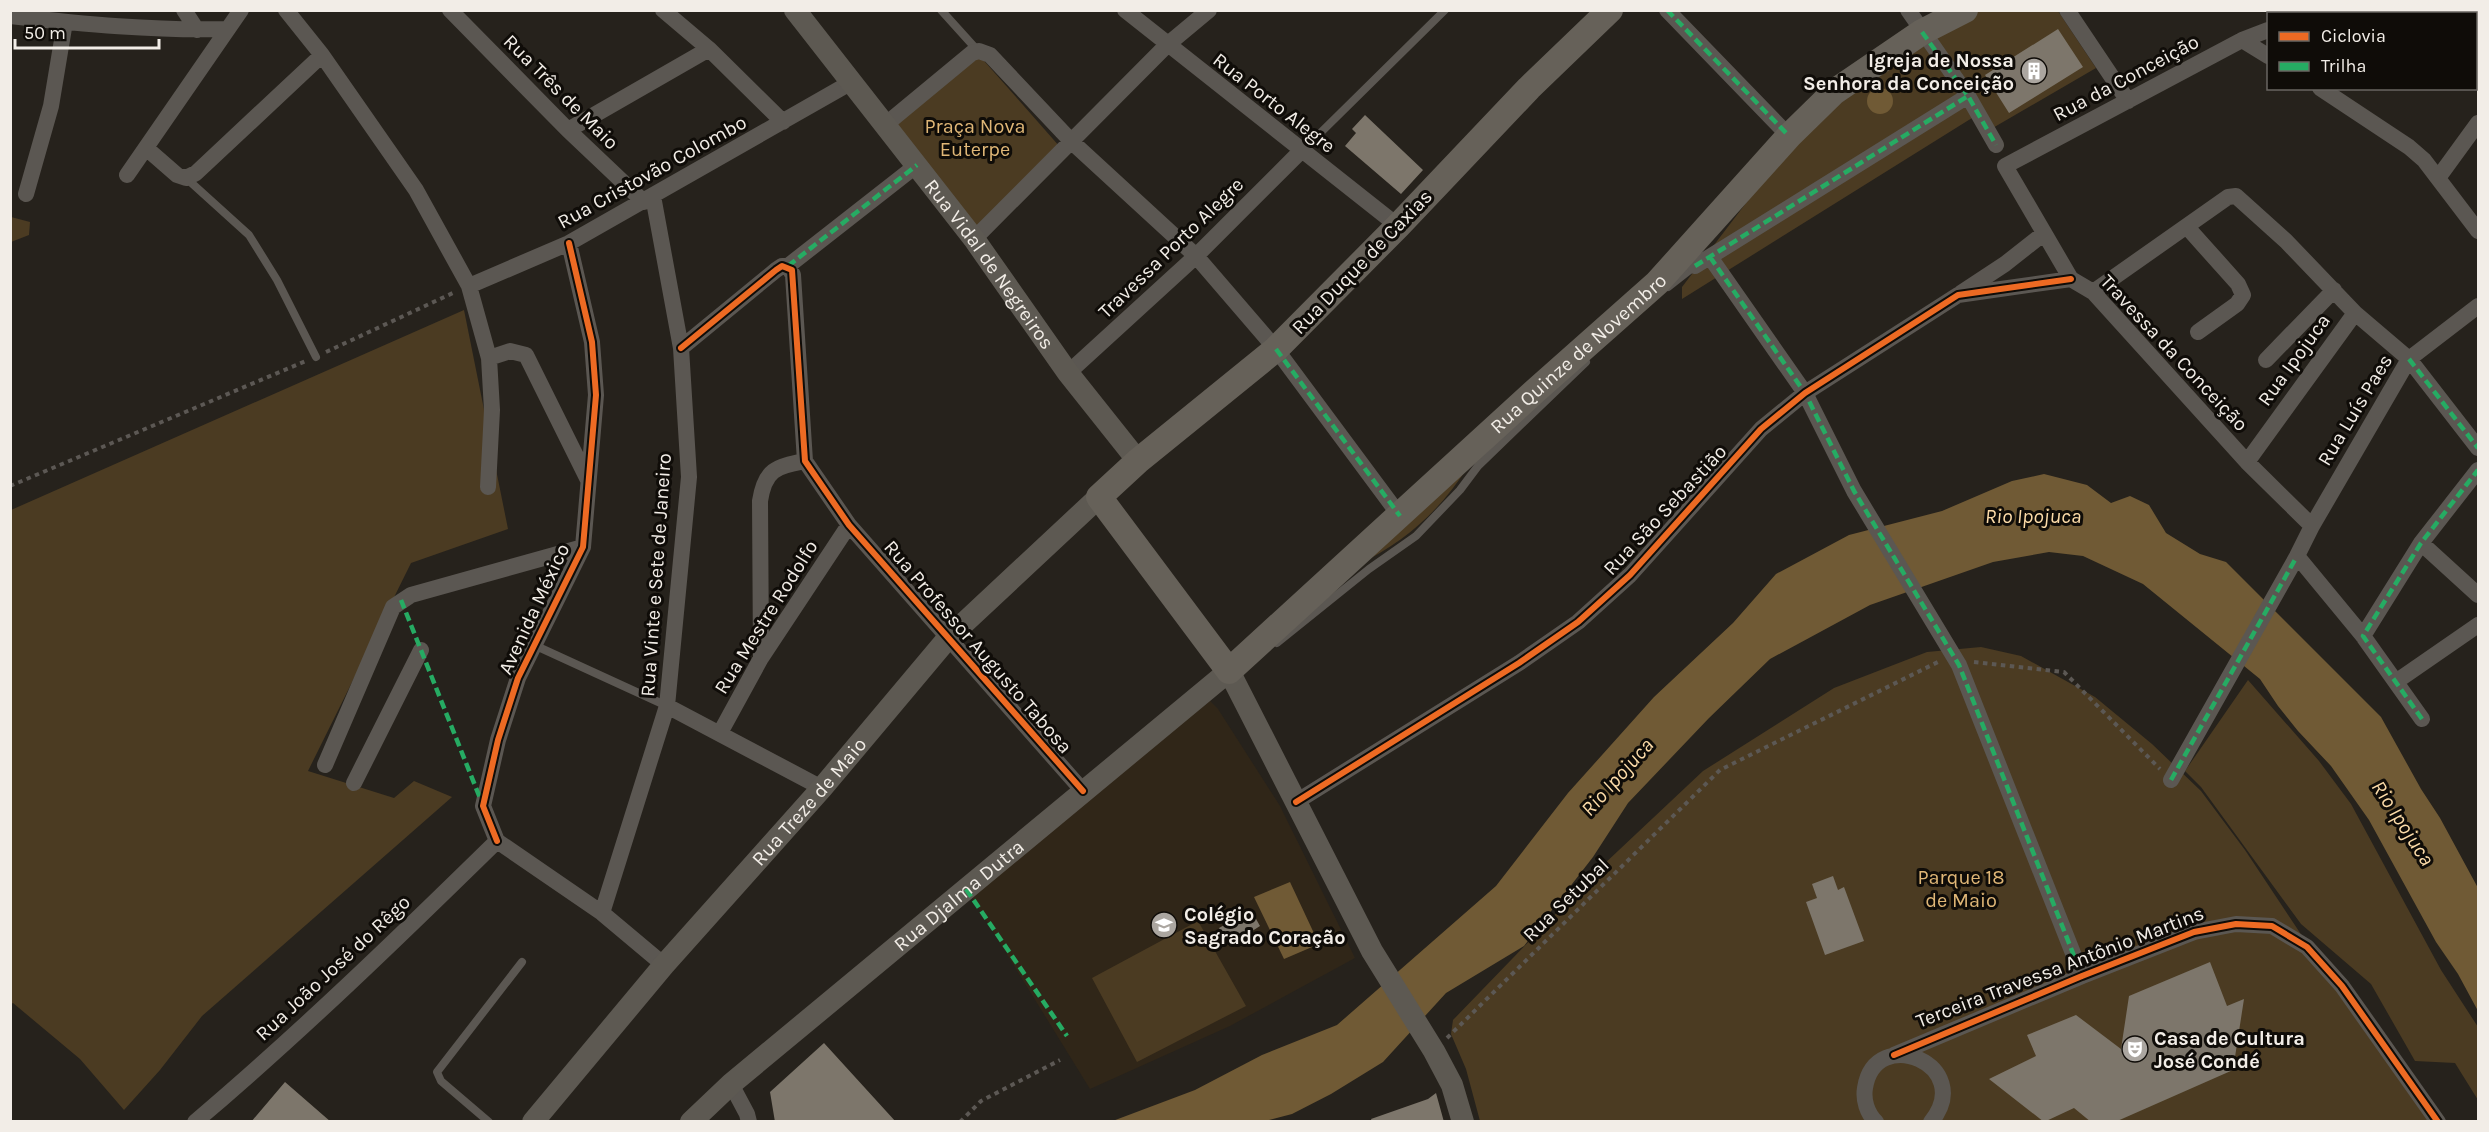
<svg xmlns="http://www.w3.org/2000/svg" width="2489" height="1132" viewBox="0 0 2489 1132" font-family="Karla,sans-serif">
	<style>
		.built { fill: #302618 }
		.green { fill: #4b3b22 }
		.water { fill: #705a35 }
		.building { fill: #7d766b }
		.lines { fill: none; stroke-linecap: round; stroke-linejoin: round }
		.path { stroke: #5c5854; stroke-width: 4; stroke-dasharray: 4.5 4.5; stroke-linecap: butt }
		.lane { stroke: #5b5752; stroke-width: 8 }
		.street { stroke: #5b5752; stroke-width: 16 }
		.secondary { stroke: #5d5952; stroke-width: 22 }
		.primary { stroke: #666159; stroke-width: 26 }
		.quiet { stroke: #26ab63; stroke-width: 4.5; stroke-dasharray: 9 4.5; stroke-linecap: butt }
		.cycleway-casing { stroke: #0f0c08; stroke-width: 10 }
		.cycleway { stroke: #ed6a23; stroke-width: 6 }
		.labels { text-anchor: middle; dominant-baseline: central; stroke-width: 6; stroke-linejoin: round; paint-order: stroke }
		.poi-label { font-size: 20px; font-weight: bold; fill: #f2ede7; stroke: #0f0c08; text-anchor: start }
		.street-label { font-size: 20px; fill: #f2ede7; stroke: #0f0c08 }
		.park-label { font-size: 20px; fill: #e0b777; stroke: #0f0c08 }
		.water-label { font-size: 21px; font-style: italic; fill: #fcdba8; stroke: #0f0c08 }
	</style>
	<rect width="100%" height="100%" fill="#26221c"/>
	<path class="built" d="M1210,701L1218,709L1280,806L1355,958L1230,1026L1090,1089L968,891Z"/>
	<path class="green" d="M1975,11H2058L2096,68L1991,129L1972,118L1682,299V287L1791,144L1812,122Z
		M978,54L1060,147L976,230L894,127Z
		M11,217L30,222L29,235L11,242Z
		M464,310L508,529L411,563L308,771L394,798L414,781L452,797L202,1016L160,1070L124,1110L80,1059L13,1003L11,1004V510Z
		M1469,465C1441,510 1406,541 1358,565Z
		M1981,647L2021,656L2095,697L2152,744L2201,791L2245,850L2332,981L2432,1121H1480L1466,1069L1451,1034L1453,1020L1602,866L1703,771L1834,688L1927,652Z
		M2248,680L2319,761L2351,804L2441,970L2478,1027V1100L2455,1063L2415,1061L2371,984L2301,924L2201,787L2185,771Z
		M1198,921L1246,1006L1137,1062L1092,978Z"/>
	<path class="water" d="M1867 101a13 13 0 1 1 26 0a13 13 0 1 1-26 0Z
		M2044,474L2087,485L2111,503L2130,496L2149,505L2166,533L2200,554L2226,562L2381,717L2421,789L2440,818L2478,888V1011L2458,974L2436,942L2369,820L2331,766L2298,731L2278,706L2260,679L2143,584L2083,556L2049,552L1993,562L1870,605L1770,659L1709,718L1628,803L1593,857L1524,946L1446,993L1383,1062L1331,1094L1292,1114L1265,1121L1110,1122L1195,1090L1262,1055L1337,1025L1496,886L1568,793L1654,697L1733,623L1776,574L1849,535L1942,511L2012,481Z
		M1290,882L1319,944L1284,959L1254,897Z"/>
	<path class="building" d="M2058,29L2083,67L2009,113L1985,75Z
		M1365,115L1423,170L1401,194L1345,146L1356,133L1352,129Z
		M1833,876L1838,890L1844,887L1864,941L1825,955L1806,902L1817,898L1812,884Z
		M1251,910L1260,926L1229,946L1219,928Z
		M2210,962L2227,1006L2244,999L2233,1070L2115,1122H2091L2074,1108L2044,1122L1989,1079L2036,1056L2027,1035L2076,1015L2121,1049L2129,996Z
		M824,1043L896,1122H775L770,1092Z
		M285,1082L331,1122H251Z
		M1436,1093L1444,1122H1372L1371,1119L1428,1099Z"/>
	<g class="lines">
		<path class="path" d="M326,352L455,292
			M10,486L306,361
			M1974,662L2064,672L2160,769
			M1447,1038L1720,770L1938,662
			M960,1122L981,1101L1060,1060"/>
		<path class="lane" d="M941,10L978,51
			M1302,151L1445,10
			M186,178L249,235L277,280L316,357
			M1668,287L1696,265
			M1277,643L1369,569L1416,536L1460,490L1478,466L1586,362
			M534,645L667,706
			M489,1122L441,1081L437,1072L522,962"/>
		<path class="street" d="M184,10L197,30
			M286,10L322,55L416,190L469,286L489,358L492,410L488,487
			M450,10L568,130L644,202
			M663,10L709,49L783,122
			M1125,10L1398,226
			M1667,10L1789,136
			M1908,10L1968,96L1996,145
			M2067,10L2128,101
			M2396,10L2400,14
			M2310,14L2318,10
			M10,16C82,24 155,31 228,29
			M2268,30L2242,40L2005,166L2071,279L2093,292L2247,462L2312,526
			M2242,40L2268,56
			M2476,75L2478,77
			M2320,88L2409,147L2424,160L2478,231
			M885,125L972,53L979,51L990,55L1072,142L1196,256L1276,349L1400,516
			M568,130L709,49
			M146,148L177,175L186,178L196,173L322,55
			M127,175L241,10
			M2438,178L2478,123
			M26,194L51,106L65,22
			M2187,227L2238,284L2243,295L2237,304L2198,332
			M974,239L1167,45L1209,10
			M1710,257L1805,393L1854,491L1959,665L2082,976
			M788,266L793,275L805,461L849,525L1083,791
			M1695,266L1968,96
			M469,286L569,243L850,83
			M2093,292L2228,197L2236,196L2286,241L2355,313L2409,359L2478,448
			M1961,293L2005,264L2043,234
			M681,348L776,270L782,266H788L917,165
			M489,358L510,351L526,355L588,480
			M2266,360L2334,290
			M1068,373L1196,256L1301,151
			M2247,462L2355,313
			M2421,543L2478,595
			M2297,556L2363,636L2422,719
			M2363,636L2421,543L2478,470
			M761,658L760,501C765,469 776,467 805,461
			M2397,681L2478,625
			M667,706L822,788
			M720,733L761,658L849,525
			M325,765L393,607L411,595L583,547
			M2171,780L2296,558L2312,526L2409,359L2478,306
			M354,783L421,650
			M1296,802L1519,663L1578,622L1630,575L1761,429L1805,393L1958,295L2071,279
			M497,841L483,806L498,740L518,678L583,547L596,395L592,342L569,243
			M497,841L602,913L664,965
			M602,913L667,706L689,477L681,348L653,196
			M1894,1055L2082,976L2194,932L2236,924L2272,926L2307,947L2342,986L2438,1122
			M731,1084L747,1114L749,1122
			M195,1122C300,1033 399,937 497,841
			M1876,1122C1867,1113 1863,1100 1865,1088C1875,1023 1977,1065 1931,1122"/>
		<g class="secondary">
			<path id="s1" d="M795,10L974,239L1068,373L1138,461"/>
			<path id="s2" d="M533,1122L664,965L822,788L948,638L1099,497"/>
			<path id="s3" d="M691,1122L731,1084L1229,671L1372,951L1434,1051L1452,1085L1463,1122"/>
		</g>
		<g class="primary">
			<path id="s4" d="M1610,10L1529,88L1398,226L1276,349L1138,461L1099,497L1229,671L1534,392L1657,283L1789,136L1834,92L1922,32L1965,10"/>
			<path d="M2414,10L2423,14"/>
			<path d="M2476,18H2478"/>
		</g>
		<path class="quiet" d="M1667,10L1789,136
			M1922,32L1968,96L1996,145
			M1710,257L1805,393L1854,491L1959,665L2082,976
			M788,266L917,165
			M1695,266L1968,96
			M1276,349L1400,516
			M2409,359L2478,448
			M401,600L482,803
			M2422,719L2363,636L2421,543L2478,470
			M2171,780L2296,558
			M966,889L1067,1036"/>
		<defs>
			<path id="cycleway" d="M681,348L776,270L782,266L792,270L805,461L849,525L1083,791
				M1296,802L1519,663L1578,622L1630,575L1761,429L1805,393L1958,295L2071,279
				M497,841L483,806L498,740L518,678L583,547L596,395L592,342L569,243
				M1894,1055L2082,976L2194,932L2236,924L2272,926L2307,947L2342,986L2438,1122"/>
		</defs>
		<use href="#cycleway" class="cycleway-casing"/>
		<use href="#cycleway" class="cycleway"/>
	</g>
	<defs>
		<symbol id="building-disc" viewBox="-11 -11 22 22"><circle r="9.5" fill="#aba6a0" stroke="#0f0c08"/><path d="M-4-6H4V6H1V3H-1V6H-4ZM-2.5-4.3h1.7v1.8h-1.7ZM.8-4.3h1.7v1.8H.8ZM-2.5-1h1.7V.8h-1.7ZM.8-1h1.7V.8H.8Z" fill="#fff"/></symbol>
		<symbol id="school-disc" viewBox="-11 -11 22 22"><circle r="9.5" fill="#aba6a0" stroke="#0f0c08"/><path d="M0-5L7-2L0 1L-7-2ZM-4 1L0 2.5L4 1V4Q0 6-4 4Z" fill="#fff"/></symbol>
		<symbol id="theatre-disc" viewBox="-11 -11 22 22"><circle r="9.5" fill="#aba6a0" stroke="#0f0c08"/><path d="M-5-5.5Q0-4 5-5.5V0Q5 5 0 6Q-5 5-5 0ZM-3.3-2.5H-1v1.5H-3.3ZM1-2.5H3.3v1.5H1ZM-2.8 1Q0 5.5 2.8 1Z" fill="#fff"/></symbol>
	</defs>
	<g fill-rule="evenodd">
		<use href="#building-disc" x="2019" y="56" width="30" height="30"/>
		<use href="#school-disc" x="1149" y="910" width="30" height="30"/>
		<use href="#theatre-disc" x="2120" y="1034" width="30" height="30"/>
	</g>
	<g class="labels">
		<g class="poi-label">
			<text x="2014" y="60" text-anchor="end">Igreja de Nossa<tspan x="2014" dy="23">Senhora da Conceição</tspan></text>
			<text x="1184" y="914">Colégio<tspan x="1184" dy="23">Sagrado Coração</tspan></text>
			<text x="2154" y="1038">Casa de Cultura<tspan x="2154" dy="23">José Condé</tspan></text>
		</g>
		<g class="street-label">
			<text transform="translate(2126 78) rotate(-28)">Rua da Conceição</text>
			<text transform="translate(561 92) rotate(45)">Rua Três de Maio</text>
			<text transform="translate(1274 103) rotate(38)">Rua Porto Alegre</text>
			<text transform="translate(652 172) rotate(-29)">Rua Cristovão Colombo</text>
			<text transform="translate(1171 248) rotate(-44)">Travessa Porto Alegre</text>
			<text transform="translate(1362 262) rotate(-46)">Rua Duque de Caxias</text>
			<text stroke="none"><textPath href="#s1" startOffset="320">Rua Vidal de Negreiros</textPath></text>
			<text stroke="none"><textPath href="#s4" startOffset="1396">Rua Quinze de Novembro</textPath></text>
			<text transform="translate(2174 353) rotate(47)">Travessa da Conceição</text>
			<text transform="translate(2294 360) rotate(-54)">Rua Ipojuca</text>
			<text transform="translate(2355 410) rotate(-59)">Rua Luís Paes</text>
			<text transform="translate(1665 510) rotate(-47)">Rua São Sebastião</text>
			<text transform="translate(656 575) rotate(-86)">Rua Vinte e Sete de Janeiro</text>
			<text transform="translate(534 609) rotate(-65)">Avenida México</text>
			<text transform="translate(766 617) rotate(-58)">Rua Mestre Rodolfo</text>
			<text transform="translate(978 647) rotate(49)">Rua Professor Augusto Tabosa</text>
			<text stroke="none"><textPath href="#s2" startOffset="423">Rua Treze de Maio</textPath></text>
			<text stroke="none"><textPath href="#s3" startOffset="351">Rua Djalma Dutra</textPath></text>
			<text transform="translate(1566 900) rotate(-44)">Rua Setubal</text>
			<text transform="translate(2060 967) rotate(-21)">Terceira Travessa Antônio Martins</text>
			<text transform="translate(333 968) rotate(-43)">Rua João José do Rêgo</text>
		</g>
		<g class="park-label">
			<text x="975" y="126">Praça Nova<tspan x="975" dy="23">Euterpe</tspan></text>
			<text x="1961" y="877">Parque 18<tspan x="1961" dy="23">de Maio</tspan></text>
		</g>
		<g class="water-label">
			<text x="2033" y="516">Rio Ipojuca</text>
			<text transform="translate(1617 777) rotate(-48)">Rio Ipojuca</text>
			<text transform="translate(2403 823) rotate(57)">Rio Ipojuca</text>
		</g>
	</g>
	<rect width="2489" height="1132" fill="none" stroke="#f2ede7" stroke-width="24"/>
	<rect x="2267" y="12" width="210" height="78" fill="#0f0c08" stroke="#6a6661" stroke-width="1.5"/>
	<rect x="2279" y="32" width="30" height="9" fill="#ed6a23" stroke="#6a6661" stroke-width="1.5"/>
	<text x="2321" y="42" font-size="18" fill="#f2ede7">Ciclovia</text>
	<rect x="2279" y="62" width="30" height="9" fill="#26ab63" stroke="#6a6661" stroke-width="1.5"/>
	<text x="2321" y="72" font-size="18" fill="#f2ede7">Trilha</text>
	<path d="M15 39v9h144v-9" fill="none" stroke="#f2ede7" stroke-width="3"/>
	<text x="24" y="39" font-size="18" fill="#f2ede7" stroke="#0f0c08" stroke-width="4.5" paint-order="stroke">50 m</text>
</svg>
